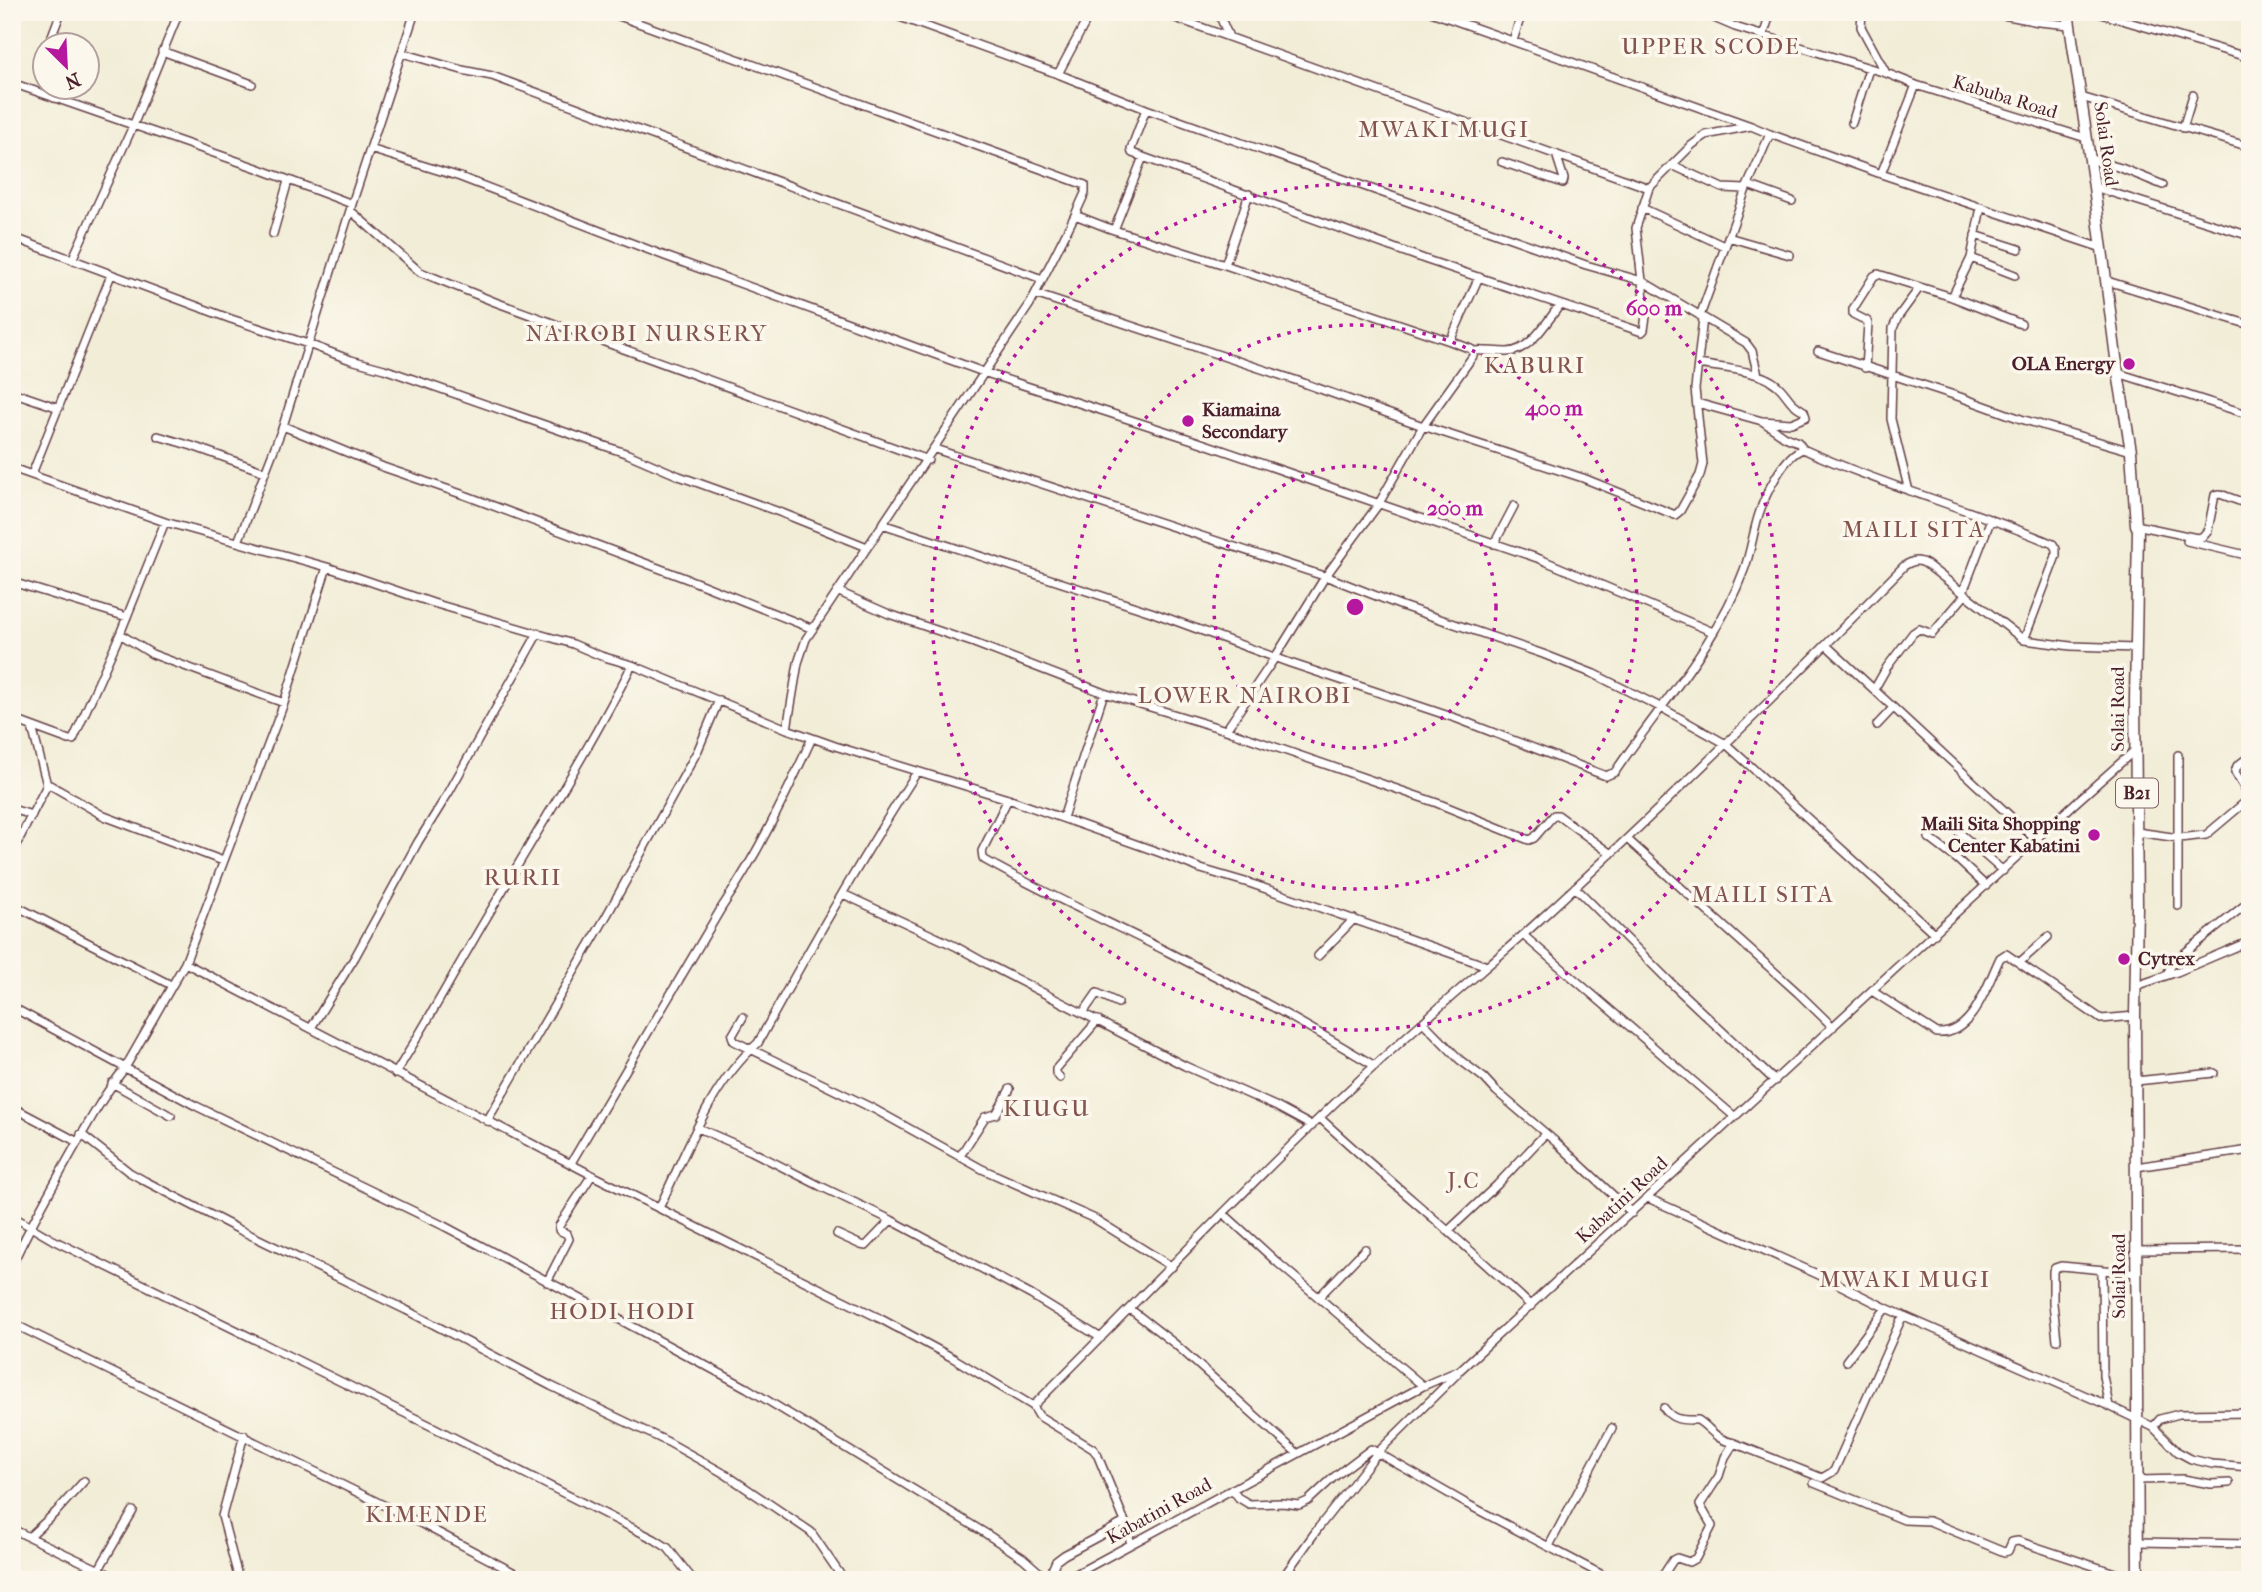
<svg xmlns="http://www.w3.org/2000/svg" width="2262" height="1592" viewBox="0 0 2262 1592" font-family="'IM FELL French Canon',serif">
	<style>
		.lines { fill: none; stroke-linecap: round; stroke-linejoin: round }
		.minor-casing { stroke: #633e45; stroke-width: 10 }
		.highway-casing { stroke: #633e45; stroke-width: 13 }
		.minor { stroke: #fff; stroke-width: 7 }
		.highway { stroke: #fff; stroke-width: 10 }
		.ring { fill: none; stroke: #b5179e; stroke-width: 3.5; stroke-dasharray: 3.5 7 }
		.poi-dot { fill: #b5179e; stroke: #fbf7ec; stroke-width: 2.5 }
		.labels { text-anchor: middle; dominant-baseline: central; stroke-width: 7; stroke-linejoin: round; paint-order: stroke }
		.shield { fill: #fbf7ec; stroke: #7f6065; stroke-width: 2 }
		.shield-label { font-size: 18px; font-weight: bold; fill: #4a1f2b }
		.street-label { font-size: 19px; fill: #4a1f2b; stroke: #fbf7ec }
		.poi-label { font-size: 19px; font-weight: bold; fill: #4a1f2b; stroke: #fbf7ec; text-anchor: end }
		.quarter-label { font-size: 23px; letter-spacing: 2px; fill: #83544d; stroke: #fbf7ec }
		.centre { fill: #b5179e; stroke: #fbf7ec; stroke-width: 3.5 }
		.ring-label { font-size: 21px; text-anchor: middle; font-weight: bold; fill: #b5179e; stroke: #fbf7ec; stroke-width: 7; stroke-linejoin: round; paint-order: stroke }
	</style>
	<rect width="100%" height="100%" fill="#fbf7ec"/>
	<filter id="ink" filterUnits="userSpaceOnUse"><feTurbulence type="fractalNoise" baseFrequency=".0143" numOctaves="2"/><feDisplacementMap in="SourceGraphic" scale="14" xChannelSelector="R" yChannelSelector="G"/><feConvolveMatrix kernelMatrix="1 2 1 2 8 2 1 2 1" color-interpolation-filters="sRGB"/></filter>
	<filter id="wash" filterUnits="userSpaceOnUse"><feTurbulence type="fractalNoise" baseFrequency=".00686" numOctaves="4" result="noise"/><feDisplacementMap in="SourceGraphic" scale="28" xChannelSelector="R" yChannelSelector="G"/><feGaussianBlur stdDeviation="1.57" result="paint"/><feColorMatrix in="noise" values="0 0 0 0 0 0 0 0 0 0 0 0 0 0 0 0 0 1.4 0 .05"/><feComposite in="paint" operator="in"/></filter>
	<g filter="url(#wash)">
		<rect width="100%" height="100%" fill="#f2edd7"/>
	</g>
	<g filter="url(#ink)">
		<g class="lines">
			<defs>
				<path id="minor" d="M608,12L1085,185V193L1075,215L1030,304L806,639L798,663L787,729
					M886,12L1058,74L1146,109L1513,239L1586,265L1642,281L1646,316L1644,330L1642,332L1427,260L1132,153L1131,149L1146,109
					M1159,12L1649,188
					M1218,12L1229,37
					M1431,12L1751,126L1770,134L1881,174L2102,248
					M1700,12L1735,27L1886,73L1916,85L2086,138
					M1862,12L1861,27L1886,73
					M1988,12L2039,22L2070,25
					M2095,12L2250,58
					M1763,36L1771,12
					M1513,41L1522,12
					M48,46L61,12
					M162,51L252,84
					M402,53L462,70L492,76L1042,279
					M1058,74L1091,12
					M12,83L257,168L352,204
					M2081,97L2250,147
					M54,98L58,88
					M1852,123L1869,69
					M1751,126L1706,135L1692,145L1649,188L1636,228L1642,281L1746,343L1752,351L1758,375
					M2183,128L2193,95
					M370,149L460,177L665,256L986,373L1196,441L1540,559L1713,632
					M2090,159L2121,168L2163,185
					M1502,162L1563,183L1564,179L1556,154
					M1672,165L1722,188L1746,189
					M1881,174L1916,85
					M1748,185L1792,201
					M2094,187L2250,236
					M1642,208L1724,246
					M351,211L420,272L495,302L928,460
					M1075,215L1111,229L1225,265L1450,341
					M1114,230L1143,157
					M273,234L288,181
					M1975,235L2019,249
					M12,237L231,319L308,344L351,360L384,369L628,454L679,476L782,513L867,547
					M1728,237L1790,255
					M1971,258L2015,275
					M72,260L133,126L179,12
					M1225,265L1249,194
					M2107,281L2250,325
					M1035,294L1298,381L1423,426L1583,478L1675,515L1680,511L1700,475L1703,464L1695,389L1703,318
					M1952,297L1971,258L1981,207
					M1700,316L1746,189L1770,134
					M1473,351C1484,350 1495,352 1507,352C1530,352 1547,321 1560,305
					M1818,351L1960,397L2021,419L2131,451
					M1698,364C1719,368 1761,370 1777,385C1789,395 1786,401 1804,411L1806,417L1791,423L1762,421
					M1865,368L1868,324L1867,321L1853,314V309L1874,276L1878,274L1952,297L2021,324
					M2118,373L2250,415
					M12,392L59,408
					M1697,403L1762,421L1785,437L1798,442L1803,449
					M283,426L383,467L467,496L698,583L813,629
					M158,436L192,446L265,472
					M935,449L1333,579L1402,606L1543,654L1594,674L1662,708L1726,744L1935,934
					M12,468L165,522L327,567L284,703L185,963L125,1068C104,1094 89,1122 73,1150C52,1188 30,1225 12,1265
					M32,474L111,275
					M1909,491L1891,419L1893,328L1898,317L1920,287
					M882,524L1151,612L1290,663L1458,719L1606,776L1615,772C1659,706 1716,646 1744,570C1751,552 1753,532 1759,514C1765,495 1784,455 1803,449C1884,486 1972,509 2053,544L2056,549V556L2024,640
					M2136,525L2197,538L2202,537L2208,530L2215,495L2220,494L2250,505
					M2187,541L2250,556
					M238,542L283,426L352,204L415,12
					M1494,544L1514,506
					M327,567L433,603L573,644L601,656L632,665L787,729L835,746L1008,799L1161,853L1201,869L1252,884L1487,966
					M12,582L127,617
					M839,592L889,614L974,643L1104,693L1226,730L1437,803L1529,840L1534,838L1554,815H1558L1611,854
					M1963,592L1991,519
					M120,634L152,654L284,703
					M1826,645L2036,840
					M1875,688L1887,667L1913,633L1919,629L1932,634L1966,594
					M12,719L69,740H73L120,634L165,522
					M1877,725L1893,708
					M32,727L47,785
					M1226,730L1276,656L1325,577L1378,505L1423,426L1473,356L1474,353L1471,349L1450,341L1479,277
					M2250,756L2237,766L2235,772L2250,798
					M1008,799L982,851L983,858L985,860C1045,894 1107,921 1168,952C1238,987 1307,1025 1375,1066
					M12,809L32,815
					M1063,818L1104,693
					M1954,828L2003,871
					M2137,832L2179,838L2206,835L2250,798
					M1929,838L1958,860L1986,886
					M1627,839L1798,993L1833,1027
					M12,853L47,785H50L104,816L223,861
					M1575,887L1670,982L1775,1081
					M843,894L955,946L989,965L1185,1066L1275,1106L1312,1126
					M12,904L171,985
					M2178,906V755
					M1523,935L1735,1117
					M1318,956L1354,919
					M185,963L592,1175L879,1318L953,1358L1033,1406L1039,1416L1093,1449L1097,1454L1125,1522L1131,1544
					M2019,963L2048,937
					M2167,974L2171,966L2176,960L2250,901
					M2136,986L2177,972L2250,941
					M1872,991L1937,1033C1973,1036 1987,984 2000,958L2006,954L2101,1019L2135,1016
					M12,1007L196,1106L444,1226L701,1363L747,1388L985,1533L1023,1558L1048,1580
					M1083,1013L1097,993L1118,1003
					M743,1017L732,1036L734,1041L874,1109L982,1169L1095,1219L1172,1267
					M1423,1022L1460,1060L1484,1078L1496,1091L1557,1143L1632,1213
					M311,1028L355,957L418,842L449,792L538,633
					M395,1074C431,1017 462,958 497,900C543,822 591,746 632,665
					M1060,1078L1056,1073V1069L1098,1020
					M2136,1081L2214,1073
					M112,1083L171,1116
					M12,1107L78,1142
					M1320,1118C1389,1182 1463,1241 1531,1306
					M487,1121L607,915L698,750L719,700
					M698,1128L751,1151L820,1186L891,1220L1031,1295L1101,1338
					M81,1134L129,1172L145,1181L240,1230L406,1310L551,1386L668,1442L725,1474L811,1532L844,1580
					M960,1156L985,1117L996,1114L998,1111L1010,1089
					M571,1163L722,907C758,854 785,797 812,738
					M2136,1167L2250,1150
					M1648,1198L1828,1279L1886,1308L2109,1406L2153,1427L2178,1452L2191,1459L2212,1464L2250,1467
					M659,1208C687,1151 710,1085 758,1043C808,951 860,860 917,772
					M1223,1213L1278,1263L1423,1386
					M12,1216L53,1240L433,1427L654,1539L668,1548L693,1580
					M1448,1231L1497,1185L1545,1134
					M837,1234L861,1245L866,1246L891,1220
					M2137,1250L2250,1249
					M2102,1270L2103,1376L2109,1406
					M547,1282L569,1239L567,1234L559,1230V1226L592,1175
					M1319,1297L1365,1249
					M1130,1309L1175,1344L1297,1453
					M12,1323L422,1524L528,1580
					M2057,1340L2053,1303V1271L2055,1268L2061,1266L2137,1273
					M1846,1361L1886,1308
					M1033,1406C1135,1304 1234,1199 1338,1100C1366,1074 1394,1047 1423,1022C1459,989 1497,959 1533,926C1660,810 1783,689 1904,566C1912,561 1917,559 1926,564L2024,640L2071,646L2136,648
					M1664,1408C1673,1421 1683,1420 1698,1420C1713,1430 1714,1439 1734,1443L1822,1478L1834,1471L1903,1315
					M2153,1427L2160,1419L2179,1414L2250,1413
					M2138,1480L2183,1479L2211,1484L2229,1483
					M1814,1483L1904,1520L1929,1521L2004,1552L2008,1551L2012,1542L2018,1541L2136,1580
					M1232,1489L1239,1498L1249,1504L1282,1503L1299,1505L1308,1501L1334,1477L1371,1449L1467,1504L1612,1580
					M12,1529L121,1580
					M30,1536L56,1512L84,1481
					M2138,1542L2250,1544
					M1549,1546L1612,1428
					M99,1569L133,1511
					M1048,1579L1056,1561L1064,1555L1125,1522
					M239,1580L222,1516L244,1435
					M1065,1580L1423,1386L1460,1370L2073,805L2135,750
					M1281,1580L1319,1527L1378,1452L1457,1374
					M1660,1580L1673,1560L1677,1558L1689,1562L1696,1558L1712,1526L1700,1505L1719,1476L1725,1457L1734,1443"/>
				<path id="highway" d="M2068,12L2094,187L2118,373L2131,451L2136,525L2138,529L2135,700L2137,906L2135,1016L2138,1580"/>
			</defs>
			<use href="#minor" class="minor-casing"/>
			<use href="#highway" class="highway-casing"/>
			<use href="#minor" class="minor"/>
			<use href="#highway" class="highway"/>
		</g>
	</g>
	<g class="ring">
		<circle cx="1355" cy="607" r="141"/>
		<circle cx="1355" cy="607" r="282"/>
		<circle cx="1355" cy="607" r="423"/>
	</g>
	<g class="poi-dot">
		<circle cx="2129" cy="364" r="7"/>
		<circle cx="1188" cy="421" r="7"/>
		<circle cx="2094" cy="835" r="7"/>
		<circle cx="2124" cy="959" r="7"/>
	</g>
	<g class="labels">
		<rect class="shield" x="2116" y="778.5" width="42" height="29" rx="5"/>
		<g class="shield-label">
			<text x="2137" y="793">B21</text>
		</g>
		<g class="street-label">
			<text transform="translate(2005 97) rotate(17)">Kabuba Road</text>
			<text transform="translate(2106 144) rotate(82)">Solai Road</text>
			<text transform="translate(2118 709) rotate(-90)">Solai Road</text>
			<text transform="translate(1622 1200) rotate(-43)">Kabatini Road</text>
			<text transform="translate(2119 1276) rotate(-90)">Solai Road</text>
			<text transform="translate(1159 1511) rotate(-29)">Kabatini Road</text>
		</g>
		<g class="poi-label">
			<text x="2115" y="364">OLA Energy</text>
			<text x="1202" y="410" text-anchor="start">Kiamaina<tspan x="1202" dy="22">Secondary</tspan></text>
			<text x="2080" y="824">Maili Sita Shopping<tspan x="2080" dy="22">Center Kabatini</tspan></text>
			<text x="2138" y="959" text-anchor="start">Cytrex</text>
		</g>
		<g class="quarter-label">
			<text x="1711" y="46">UPPER SCODE</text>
			<text x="1444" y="129">MWAKI MUGI</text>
			<text x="647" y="333">NAIROBI NURSERY</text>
			<text x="1535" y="365">KABURI</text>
			<text x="1914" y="529">MAILI SITA</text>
			<text x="1245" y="695">LOWER NAIROBI</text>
			<text x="523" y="877">RURII</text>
			<text x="1763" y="894">MAILI SITA</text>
			<text x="1047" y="1108">KIUGU</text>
			<text x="1464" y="1180">J.C</text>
			<text x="1905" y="1279">MWAKI MUGI</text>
			<text x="623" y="1311">HODI HODI</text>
			<text x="427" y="1514">KIMENDE</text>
		</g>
	</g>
	<circle cx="1355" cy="607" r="10" class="centre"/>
	<g class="ring-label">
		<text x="1654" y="315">600 m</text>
		<text x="1554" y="415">400 m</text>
		<text x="1455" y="515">200 m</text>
	</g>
	<rect width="2262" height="1592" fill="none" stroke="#fbf7ec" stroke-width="42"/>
	<g transform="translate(66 66) rotate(156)"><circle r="33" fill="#fbf7ec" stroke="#b4a19f" stroke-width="2"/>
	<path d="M0-5L12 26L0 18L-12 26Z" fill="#b5179e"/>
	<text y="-10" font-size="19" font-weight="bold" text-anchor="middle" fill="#4a1f2b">N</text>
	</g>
</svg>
